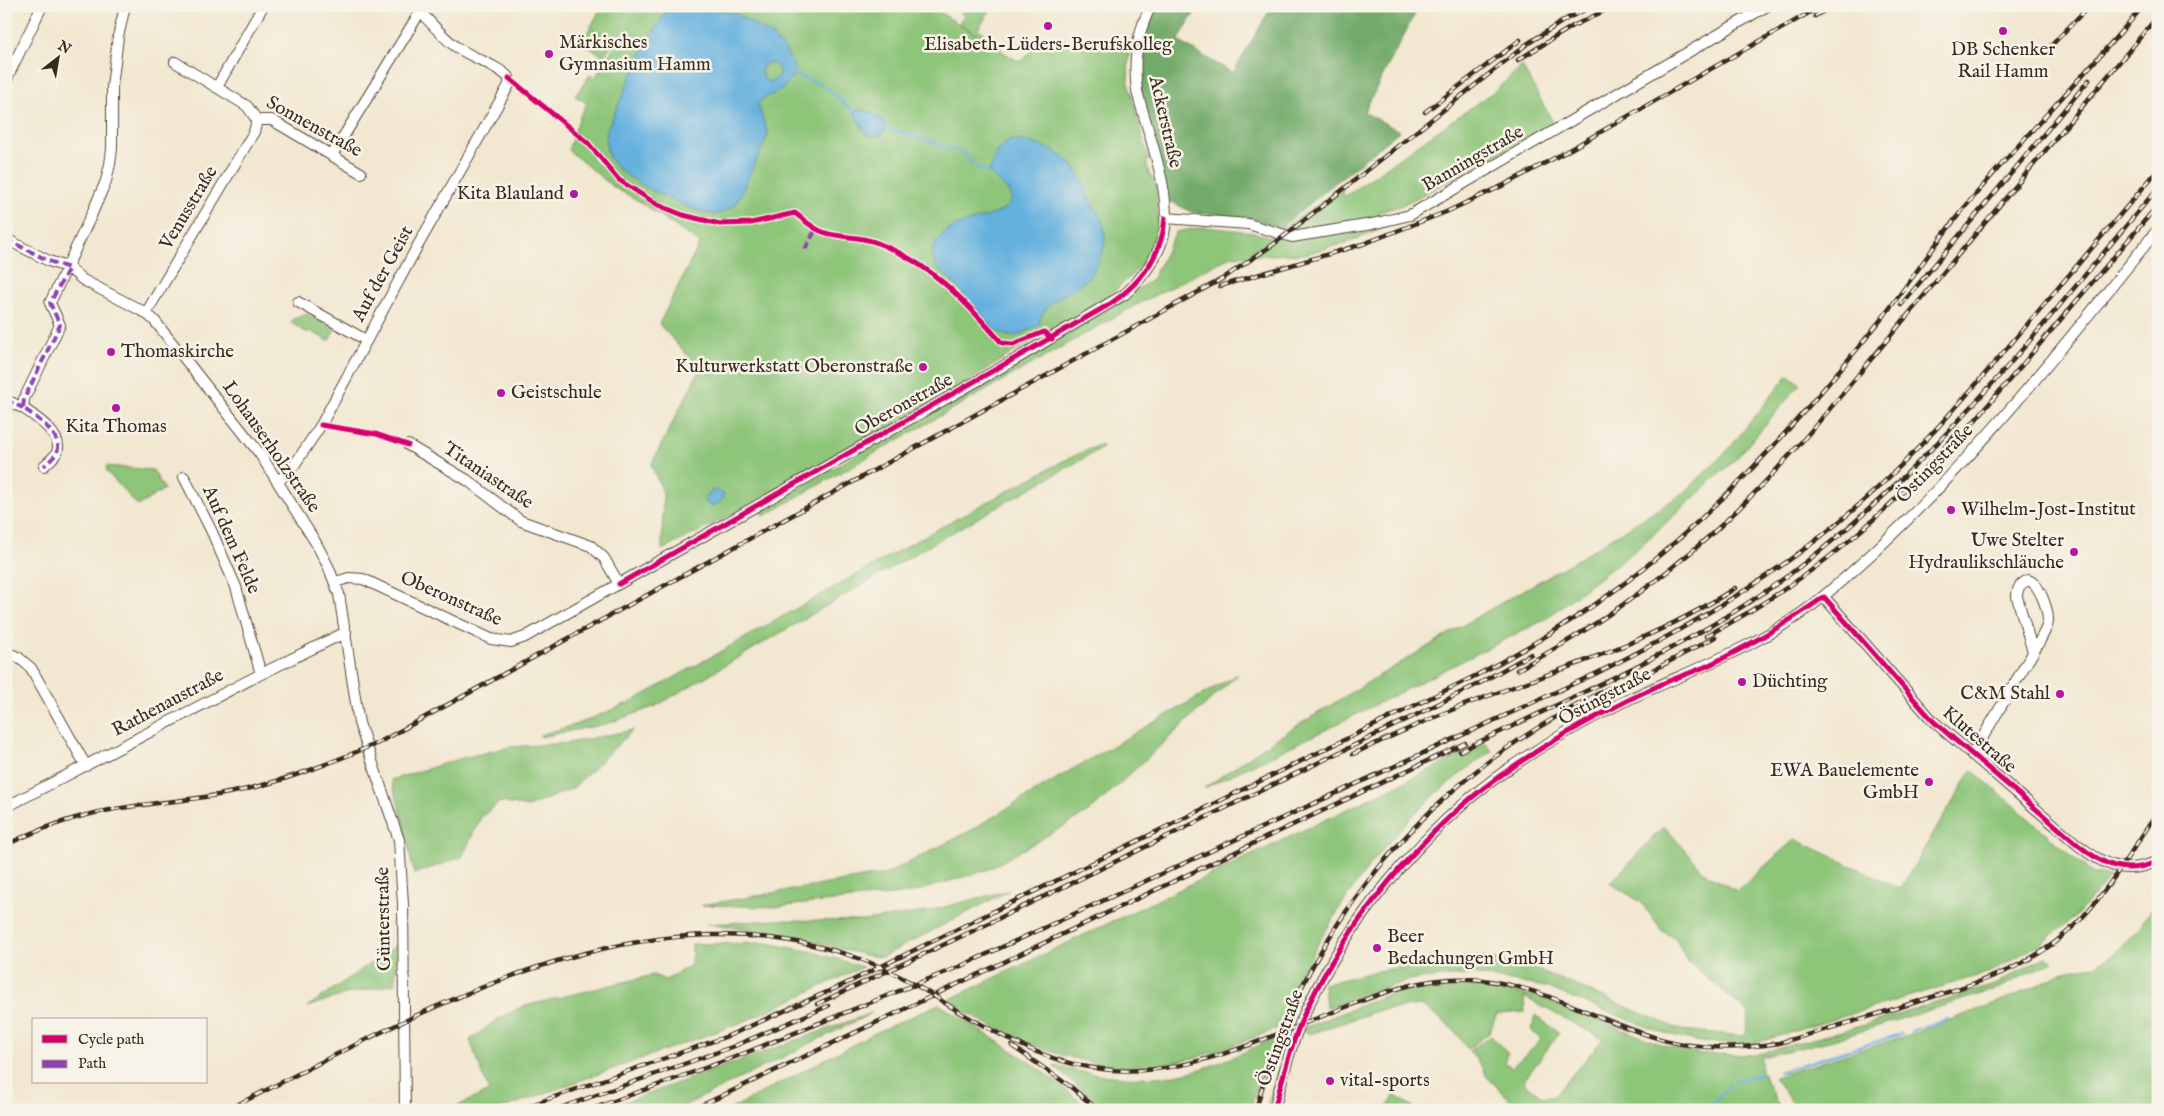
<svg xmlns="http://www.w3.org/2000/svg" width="2164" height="1116" viewBox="0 0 2164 1116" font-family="'IM FELL English',serif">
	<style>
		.green { fill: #8dc579; stroke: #64784c }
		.forest { fill: #72aa69; stroke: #566a44 }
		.water { fill: #65b1de; stroke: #506e7e; fill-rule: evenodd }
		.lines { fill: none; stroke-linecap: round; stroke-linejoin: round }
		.stream { stroke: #65b1de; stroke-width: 2.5 }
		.minor-casing { stroke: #564639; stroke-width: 12 }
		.minor { stroke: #fff; stroke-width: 10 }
		.rail-casing { stroke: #3b2a1e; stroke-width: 4.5 }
		.rail { stroke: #f7f3e8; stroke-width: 2.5; stroke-dasharray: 8; stroke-linecap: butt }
		.quiet { stroke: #8e44ad; stroke-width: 4; stroke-dasharray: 8 4; stroke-linecap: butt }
		.cycleway-casing { stroke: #f7f3e8; stroke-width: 8 }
		.cycleway { stroke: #d6006c; stroke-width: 5 }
		.poi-dot { fill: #b5179e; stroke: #f7f3e8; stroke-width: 2 }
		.labels { text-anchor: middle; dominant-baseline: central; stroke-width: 5; stroke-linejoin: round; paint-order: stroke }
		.poi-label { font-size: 19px; fill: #3b2a1e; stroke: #f7f3e8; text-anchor: start }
		.street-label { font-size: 19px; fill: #3b2a1e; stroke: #f7f3e8 }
	</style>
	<rect width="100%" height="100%" fill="#f7f3e8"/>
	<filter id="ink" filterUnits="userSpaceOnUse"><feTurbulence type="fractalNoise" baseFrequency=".02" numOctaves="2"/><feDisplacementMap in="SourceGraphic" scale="10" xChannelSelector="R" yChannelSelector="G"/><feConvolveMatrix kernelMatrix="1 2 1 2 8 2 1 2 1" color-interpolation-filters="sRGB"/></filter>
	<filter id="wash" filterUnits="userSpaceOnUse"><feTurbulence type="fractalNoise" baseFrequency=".0096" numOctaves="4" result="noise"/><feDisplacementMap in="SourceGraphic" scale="20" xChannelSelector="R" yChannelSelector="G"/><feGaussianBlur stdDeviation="1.12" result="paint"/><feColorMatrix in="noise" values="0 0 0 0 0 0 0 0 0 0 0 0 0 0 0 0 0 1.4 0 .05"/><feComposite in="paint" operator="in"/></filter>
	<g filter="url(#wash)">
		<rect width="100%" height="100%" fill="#f2e7d0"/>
		<path class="green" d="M602,6H611L617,10L620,6H930L989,43L959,23L964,15L961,13L965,6H993L978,29L1002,45L1000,50L1020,62L1045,36L1129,52L1128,81L1149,161L1146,160L1149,174C1157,180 1156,194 1157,203C1166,270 1099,303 1049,330L1047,329L1039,335L1042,336L1012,353L882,438L662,550L663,492L651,465L700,369L659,324L700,243L637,200L613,187L568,150L580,116L587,103L575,96L590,75L595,78L616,43L593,29L613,42L604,56L582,43Z
			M1522,66L1554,124L1424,194L1400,206L1379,212L1382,229L1348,242L1305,254L1232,256L1136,305L764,516L762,510L980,382L1106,310L1152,280L1176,232L1204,227L1251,232L1270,237L1342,188L1344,197L1496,90Z
			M307,314L335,329L329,341L310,331L308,333L291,323L293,319Z
			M1788,375L1800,384L1735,460L1637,549L1544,620L1325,730L1204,788L1274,740L1367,683L1475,618L1578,559L1684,493L1728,450Z
			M1101,444L1102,448L937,541L656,706L606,724L541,737L539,735L578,724L633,701L930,533L1063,461Z
			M106,466L153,470L164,489L138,506L107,472Z
			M1238,674L1090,811L989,869L911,893L775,907L702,905L886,874L968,832L1071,770Z
			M633,730L573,788L528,807L500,802L481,817L462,857L414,874L403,820L391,780L459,759L509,747L568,743Z
			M1486,743L1492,751C1471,766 1448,782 1429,800C1361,863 1313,944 1276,1029C1240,1043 1203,1058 1164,1064C1085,1075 1013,1040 946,1001Z
			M1972,770L2092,873L2110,877L2076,916L2045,941L1990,972L1752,1044L1701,1042L1663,1033L1545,987L1472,974L1410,980L1326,1008L1324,984L1377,971L1476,956L1534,968L1681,1030L1745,1036L1749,1013L1687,961L1677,940L1661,930L1642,903L1610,883L1664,826L1707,875L1737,891L1795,839L1900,889Z
			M1010,890L882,957L865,955L772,931L708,924L776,920L864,921L924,912Z
			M2158,893V1110H1797L1774,1077L1918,1032L2017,995L2068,970L2095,966L2112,955L2139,928L2154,904Z
			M767,943L813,952L863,967L743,1022L498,1110H449L489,1091L470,1040L498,1019L521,1007L653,975L666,980L691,965L692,944Z
			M397,945L395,984L346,994L307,1007Z
			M2045,957L2053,961L1997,989L1833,1040L1761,1057V1073H1764L1766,1081L1779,1106L1776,1110H1521L1487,1077L1483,1068L1469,1051L1491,1036L1508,1053L1505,1063L1512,1067L1541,1040L1532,1031L1535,1015L1559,1033L1523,1082L1543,1097H1553L1603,1039L1524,997L1525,1012L1497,1014L1489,1033L1468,1049L1453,1029L1421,1005L1377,1011L1310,1034L1301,1029L1382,997L1413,988L1469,985L1539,997L1660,1044L1701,1054L1754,1055L1864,1025L1994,985Z
			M939,1004L1033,1064L1091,1110H729L875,1033Z
			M872,1013L676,1110H604L614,1106Z
			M1291,1033L1269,1110H1265Z
			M1274,1039L1260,1076L1250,1110H1107L1053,1066C1093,1075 1132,1081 1174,1075C1208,1071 1242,1052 1274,1039Z
			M1394,1095L1418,1110H1386Z"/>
		<path class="forest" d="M1156,6H1198L1178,41L1233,73L1272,6H1419L1364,112L1399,131L1280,228L1258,220L1192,212L1165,199L1141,109L1136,49Z"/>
		<path class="water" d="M672,6H707L737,14L772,36L784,48L796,70C791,78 787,85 780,90C772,96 764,95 758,104L768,135L736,204C729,209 721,215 712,214C691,212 626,180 613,163C605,153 606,141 607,129C619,105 654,19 672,6ZM768,63L775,64L779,69V76L771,82L765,80L761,73L763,66Z
			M859,109L872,113L885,121L886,128L883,134L873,137L866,134L854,112Z
			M1010,140C1033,141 1061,150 1075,168C1082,177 1085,190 1090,200C1101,219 1110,229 1102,253C1098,265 1091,276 1081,284C1064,297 1042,302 1039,325L1014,337L1001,334L992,327L951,280L937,268L931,253C946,210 1000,227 1012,199C1006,184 998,183 989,173L996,152Z
			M716,490L724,494L722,500L716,505H709L705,502V498L711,491Z"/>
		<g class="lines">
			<path class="stream" d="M794,74L826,87L854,112
				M886,128L927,140L944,147L959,150L965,154L972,164L989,173
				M1911,1031L1948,1019
				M1779,1072L1901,1034
				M1736,1081L1761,1074
				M1708,1110L1730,1085
				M2155,1110L2158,1097"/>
		</g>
	</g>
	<g filter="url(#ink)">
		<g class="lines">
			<defs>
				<path id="minor" d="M175,62L247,106L257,120H272L361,173
					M6,85L9,74L42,6
					M217,87L263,6
					M332,155L420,12
					M1165,218L1248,224L1292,237L1372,224L1410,215L1767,6
					M6,239L49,261L69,268L83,280L146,313L154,320L260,454L316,543L328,566L339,594L359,723L399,840L403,904L405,1110
					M298,302L366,340
					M146,313L254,132L257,120
					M6,400L23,408
					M408,445L467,480L521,521L591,546L604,558L619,584
					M44,466C48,462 55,457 57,452C64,435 34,416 23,408L24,399L60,325L50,303L90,218L106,181L110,164L112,149V87L118,37L125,6
					M184,477L211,530L236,587L261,674
					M278,482L295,464L321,425L417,247L509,85V78C499,66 470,57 455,46C440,35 428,19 415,6
					M335,582L349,578L363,579L491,639L511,642L525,637L1016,359L1125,294C1142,278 1158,258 1164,234C1173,195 1147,131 1137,91C1133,61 1136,34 1151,6
					M1824,597L1933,721L2078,845C2103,865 2126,876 2158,861
					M6,652L18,657L31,668L86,766
					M1972,755C1989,727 2006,698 2023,669C2031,656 2041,641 2047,626C2051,615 2040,583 2028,580C2020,584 2017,588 2017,597L2033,652
					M6,807L261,674L346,632
					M1274,1110C1284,1073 1293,1034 1311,1000C1348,925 1405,854 1469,799C1514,761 1569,729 1621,703C1690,670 1766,645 1825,595C1951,490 2056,356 2158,229"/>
			</defs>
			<use href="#minor" class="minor-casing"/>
			<use href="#minor" class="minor"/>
			<defs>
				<path id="rail" d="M1815,16L1832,6
					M2047,50L2089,6
					M1518,60L1573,26L1614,6
					M1425,112L1520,40
					M1220,286L1363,244L1446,212L1504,185L1562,154L1821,6
					M1901,305L2089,80
					M1960,438L2158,205
					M1706,636C1807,583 1887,516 1960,430
					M1517,670C1588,632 1654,586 1714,532C1789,464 1852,381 1917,304C1997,208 2077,112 2158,16
					M1605,696L1715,637
					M1460,751C1572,697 1689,648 1790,574C1934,468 2043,323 2158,188
					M1353,754C1390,737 1426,720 1464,705C1557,670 1651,643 1735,588
					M6,845C39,829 75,816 110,810C148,803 186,801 223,794C276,785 328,764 378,743L1222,279L1274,244L1527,44L1568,18L1593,6
					M817,1004L975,930L1412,717L1480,683L1531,654
					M957,1011C985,1026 1013,1043 1042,1054C1148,1096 1235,1050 1333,1012C1378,994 1421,977 1470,979C1540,983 1598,1022 1664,1040C1702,1050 1741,1049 1779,1043C1824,1030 1869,1017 1913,1003C1976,983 2033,969 2080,920C2110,888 2133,848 2158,812
					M1012,1046L1071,1087L1098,1110
					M227,1110C421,1013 640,879 863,960C899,973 931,994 964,1015
					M517,1110L728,1036L845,984L1475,676C1534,645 1592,610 1644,568C1733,497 1808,410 1879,322C1906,288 1929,252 1956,218C2015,145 2082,79 2143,6
					M554,1110L732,1047L828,1006
					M589,1110L735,1057L961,966L1597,673C1681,632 1761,585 1834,526C1901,472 1958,406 2014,340C2062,283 2110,227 2158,170
					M692,1110L1465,743
					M1256,1110C1289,978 1369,857 1475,772C1516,739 1562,712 1609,688"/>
			</defs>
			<use href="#rail" class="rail-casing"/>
			<use href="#rail" class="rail"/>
			<path class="quiet" d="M6,239L49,261L69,268L50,303L60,325L24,399L23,408C34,416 64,435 57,452C55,457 48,462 44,466
				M805,249L816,229
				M6,400L23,408"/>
			<defs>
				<path id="cycleway" d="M509,78L588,143L619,180L658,205L683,215L720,224L751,223L795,213C804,220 812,228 823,232C839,238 859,236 875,242C931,263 964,300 1002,343L1013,344L1044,332L1052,339
					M321,425L376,434L408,445
					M619,584L1110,304C1141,283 1162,256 1165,218
					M1274,1110C1284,1074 1293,1035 1310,1002C1346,928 1407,852 1470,799C1512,764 1561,735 1609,710C1626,701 1644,692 1662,684C1677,677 1694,672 1709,665C1750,646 1788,622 1824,597L1933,721L2078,845C2103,865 2126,876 2158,861"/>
			</defs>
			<use href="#cycleway" class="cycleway-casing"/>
			<use href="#cycleway" class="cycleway"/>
		</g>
	</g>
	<g class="poi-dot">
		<circle cx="1048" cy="26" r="5"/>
		<circle cx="2003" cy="31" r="5"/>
		<circle cx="549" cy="54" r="5"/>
		<circle cx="574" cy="194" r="5"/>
		<circle cx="111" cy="352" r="5"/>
		<circle cx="923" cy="367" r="5"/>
		<circle cx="501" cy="393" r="5"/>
		<circle cx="116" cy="408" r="5"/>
		<circle cx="1951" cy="510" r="5"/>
		<circle cx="2074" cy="552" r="5"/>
		<circle cx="1742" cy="682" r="5"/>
		<circle cx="2060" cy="694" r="5"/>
		<circle cx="1929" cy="782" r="5"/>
		<circle cx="1377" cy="948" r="5"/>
		<circle cx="1330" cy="1081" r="5"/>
	</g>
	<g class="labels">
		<g class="poi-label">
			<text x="559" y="43">Märkisches<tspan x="559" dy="22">Gymnasium Hamm</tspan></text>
			<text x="1048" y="45" text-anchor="middle">Elisabeth-Lüders-Berufskolleg</text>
			<text x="2003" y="50" text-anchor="middle">DB Schenker<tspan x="2003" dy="22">Rail Hamm</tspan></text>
			<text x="564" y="194" text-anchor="end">Kita Blauland</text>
			<text x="121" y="352">Thomaskirche</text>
			<text x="913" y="367" text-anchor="end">Kulturwerkstatt Oberonstraße</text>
			<text x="511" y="393">Geistschule</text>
			<text x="116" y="427" text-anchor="middle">Kita Thomas</text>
			<text x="1961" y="510">Wilhelm-Jost-Institut</text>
			<text x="2064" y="541" text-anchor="end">Uwe Stelter<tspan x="2064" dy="22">Hydraulikschläuche</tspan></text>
			<text x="1752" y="682">Düchting</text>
			<text x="2050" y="694" text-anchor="end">C&amp;M Stahl</text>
			<text x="1919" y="771" text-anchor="end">EWA Bauelemente<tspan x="1919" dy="22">GmbH</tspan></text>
			<text x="1387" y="937">Beer<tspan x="1387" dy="22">Bedachungen GmbH</tspan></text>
			<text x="1340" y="1081">vital-sports</text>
		</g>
		<g class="street-label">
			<text transform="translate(1165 122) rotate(77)">Ackerstraße</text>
			<text transform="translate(314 127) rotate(29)">Sonnenstraße</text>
			<text transform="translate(1473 159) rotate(-30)">Banningstraße</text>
			<text transform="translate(189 208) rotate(-59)">Venusstraße</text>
			<text transform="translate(383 274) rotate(-61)">Auf der Geist</text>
			<text transform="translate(904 405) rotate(-29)">Oberonstraße</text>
			<text transform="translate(271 447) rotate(55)">Lohauserholzstraße</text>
			<text transform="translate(1935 464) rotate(-46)">Östingstraße</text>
			<text transform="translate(488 476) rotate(34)">Titaniastraße</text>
			<text transform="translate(231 540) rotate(66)">Auf dem Felde</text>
			<text transform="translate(451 599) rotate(24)">Oberonstraße</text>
			<text transform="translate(1605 697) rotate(-28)">Östingstraße</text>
			<text transform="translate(168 703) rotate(-28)">Rathenaustraße</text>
			<text transform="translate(1979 740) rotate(41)">Klutestraße</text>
			<text transform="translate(384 919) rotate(-91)">Günterstraße</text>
			<text transform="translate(1281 1038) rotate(-70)">Östingstraße</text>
		</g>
	</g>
	<rect width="2164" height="1116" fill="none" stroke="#f7f3e8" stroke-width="25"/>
	<rect x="32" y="1018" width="175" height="65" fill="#f7f3e8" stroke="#aca397"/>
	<rect x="42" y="1035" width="25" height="8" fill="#d6006c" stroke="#aca397"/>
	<text x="78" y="1044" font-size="15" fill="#3b2a1e">Cycle path</text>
	<rect x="42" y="1060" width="25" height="8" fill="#8e44ad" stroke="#aca397"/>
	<text x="78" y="1068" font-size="15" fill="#3b2a1e">Path</text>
	<g transform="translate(58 58) rotate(31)" stroke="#f7f3e8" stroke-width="4" paint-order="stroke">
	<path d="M0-4L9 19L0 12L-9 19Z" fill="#3b2a1e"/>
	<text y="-8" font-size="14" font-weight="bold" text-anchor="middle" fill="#3b2a1e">N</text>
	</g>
</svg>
